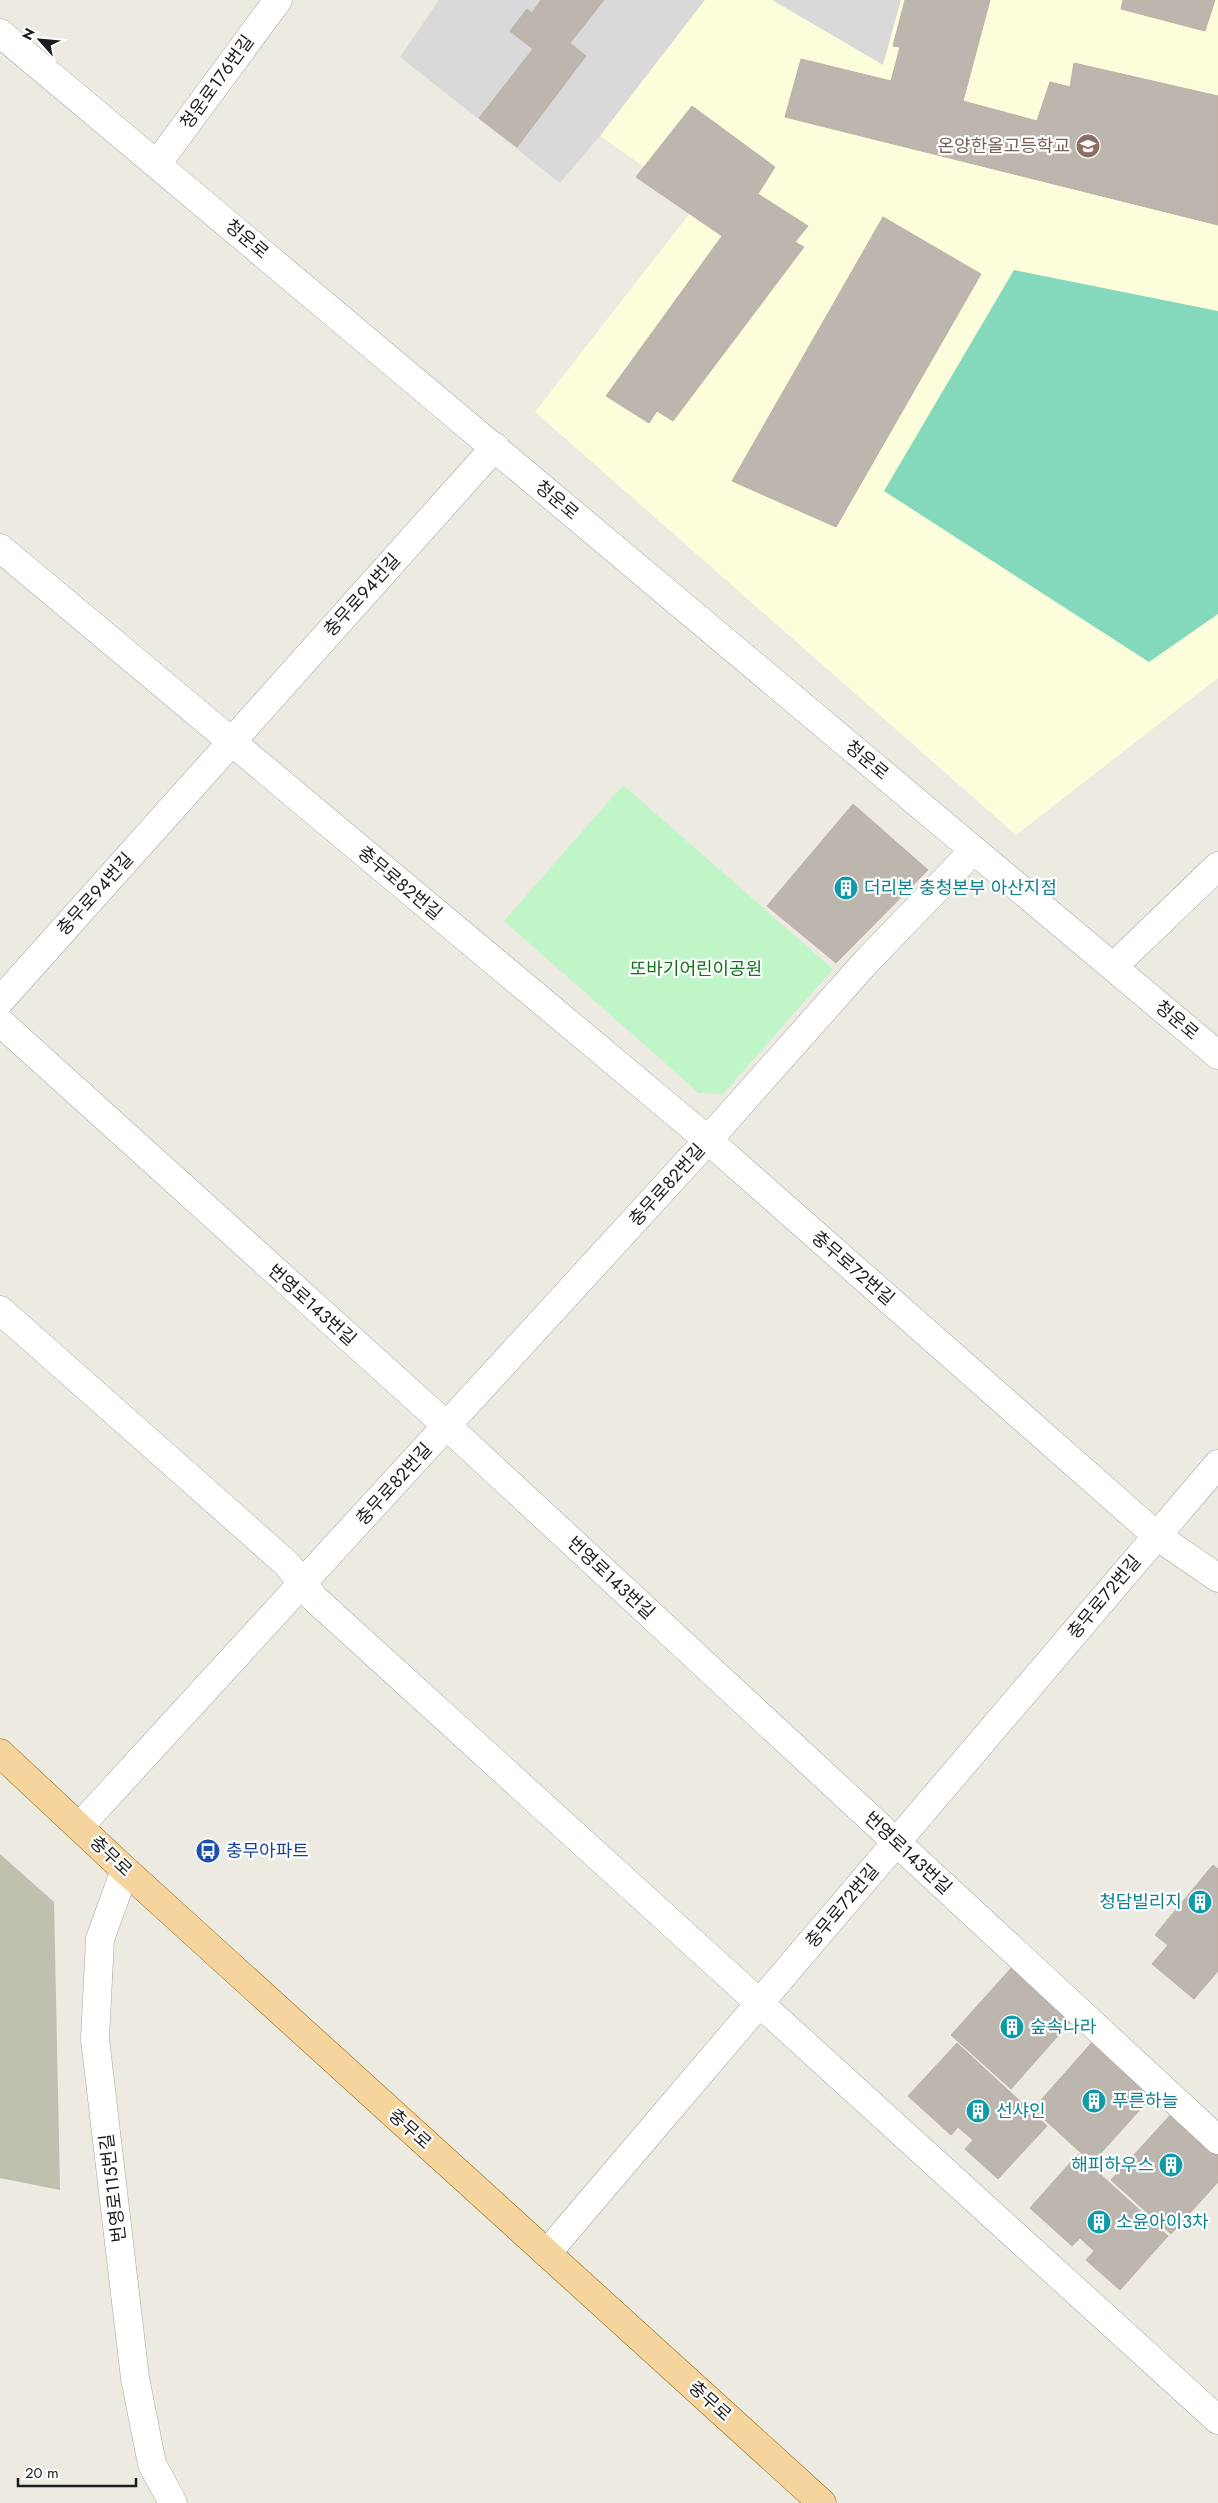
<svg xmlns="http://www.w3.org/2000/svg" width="1218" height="2503" viewBox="0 0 1218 2503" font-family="Jost,'Noto Sans KR',sans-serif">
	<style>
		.residential { fill: #dad9d9 }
		.education { fill: #fbfddb }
		.construction { fill: #bfc0ae }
		.park { fill: #c0f5c7 }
		.pitch { fill: #84d8bc }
		.building { fill: #bdb6af; stroke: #bdb1a5 }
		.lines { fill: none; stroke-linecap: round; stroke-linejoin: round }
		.minor-casing { stroke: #a3a3a3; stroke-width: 29 }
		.major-casing { stroke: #8a6609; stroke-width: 29 }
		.minor { stroke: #fff; stroke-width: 28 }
		.major { stroke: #f5d49e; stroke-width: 28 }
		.labels { text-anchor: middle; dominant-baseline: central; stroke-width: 4.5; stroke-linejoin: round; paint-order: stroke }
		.street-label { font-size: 18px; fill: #1c1c1c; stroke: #fff }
		.education-label { font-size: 18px; fill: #785e54; stroke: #fff; text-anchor: end }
		.culture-label { font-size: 18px; fill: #0d838f; stroke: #fff; text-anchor: start }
		.park-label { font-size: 18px; fill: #12721f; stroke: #fff }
		.transit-label { font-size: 18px; fill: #164399; stroke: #fff; text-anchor: start }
	</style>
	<rect width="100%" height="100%" fill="#edeae2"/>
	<path class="residential" d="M439,0H705L600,136L560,183L400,57Z
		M772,0H901L883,65Z"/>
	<path class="education" d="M705,0H772L883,65L901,0H1218V678L1016,835L535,412L697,204L600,136Z"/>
	<path class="construction" d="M0,1854L54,1902L60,2190L0,2178Z"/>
	<path class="park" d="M623,785L833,969L723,1094L699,1093L504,921Z"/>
	<path class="pitch" d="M1014,270L1218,311V614L1149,662L884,491Z"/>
	<path class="building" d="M541,0H604L570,43L586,56L517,147L479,118L533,49L510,31L527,9L532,13Z
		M905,0H990L963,101L1037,121L1050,82L1070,87L1074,63L1218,96V225L785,117L801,59L891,81L900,47L893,46Z
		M1123,0H1215L1205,31L1121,9Z
		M692,106L775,167L758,194L808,226L795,242L804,247L673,421L657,411L649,423L606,396L722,236L636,177Z
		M883,217L981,274L836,527L732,481Z
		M853,804L928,870L836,963L767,906Z
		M1213,1865L1218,1869V1971L1194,1999L1152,1964L1168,1945L1155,1935Z
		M1014,1965L1073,2019L1011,2089L951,2035Z
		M1095,2039L1155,2093L1092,2163L1033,2109Z
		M957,2043L1047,2126L998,2179L965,2149L973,2140L958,2127L951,2135L908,2096Z
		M1174,2111L1218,2151V2182L1171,2234L1111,2180Z
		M1078,2154L1168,2236L1120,2290L1086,2260L1094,2251L1080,2238L1072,2246L1030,2208Z"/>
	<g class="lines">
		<defs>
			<path id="minor" d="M0,33L1218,1055
				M157,164L278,0
				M0,548L708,1140L1157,1536L1218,1578
				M1113,967L1218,866
				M0,1001L495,447
				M0,1022L447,1426L1218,2140
				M0,1310L287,1564L315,1599L1218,2420
				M79,1827L708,1140L866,962L974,850
				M125,1870L100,1939L95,2039L135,2378L152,2464L173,2503
				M547,2253L1218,1464"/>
			<path id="major" d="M0,1753L125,1870L822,2503"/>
		</defs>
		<use href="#minor" class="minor-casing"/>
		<use href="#major" class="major-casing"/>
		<use href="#minor" class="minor"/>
		<use href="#major" class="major"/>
	</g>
	<defs>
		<symbol id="school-disc" viewBox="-11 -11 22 22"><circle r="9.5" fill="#8d6e63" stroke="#fff"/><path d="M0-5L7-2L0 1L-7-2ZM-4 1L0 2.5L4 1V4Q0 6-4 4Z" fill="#fff"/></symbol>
		<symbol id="building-disc" viewBox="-11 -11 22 22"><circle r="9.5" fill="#0f9aa8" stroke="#fff"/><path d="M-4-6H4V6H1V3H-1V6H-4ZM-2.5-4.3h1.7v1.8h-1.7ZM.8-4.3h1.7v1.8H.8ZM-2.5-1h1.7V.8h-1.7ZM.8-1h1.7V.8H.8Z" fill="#fff"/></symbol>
		<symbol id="bus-disc" viewBox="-11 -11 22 22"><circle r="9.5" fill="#1a4fb4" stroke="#fff"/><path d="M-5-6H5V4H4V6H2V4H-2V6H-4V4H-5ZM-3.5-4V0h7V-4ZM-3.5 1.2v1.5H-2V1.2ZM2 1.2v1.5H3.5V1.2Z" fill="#fff"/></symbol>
	</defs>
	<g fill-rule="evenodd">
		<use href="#school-disc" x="1074" y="132" width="28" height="28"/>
		<use href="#building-disc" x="832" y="874" width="28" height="28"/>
		<use href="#bus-disc" x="194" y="1837" width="28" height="28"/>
		<use href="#building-disc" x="1186" y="1888" width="28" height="28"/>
		<use href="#building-disc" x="998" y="2013" width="28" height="28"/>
		<use href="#building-disc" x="1080" y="2087" width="28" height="28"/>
		<use href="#building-disc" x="964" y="2097" width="28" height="28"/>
		<use href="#building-disc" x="1157" y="2151" width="28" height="28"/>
		<use href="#building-disc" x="1085" y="2208" width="28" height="28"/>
	</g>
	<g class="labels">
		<g class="street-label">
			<text transform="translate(217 82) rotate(-54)">청운로176번길</text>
			<text transform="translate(247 239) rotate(40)">청운로</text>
			<text transform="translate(557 500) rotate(40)">청운로</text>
			<text transform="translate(362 595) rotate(-48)">충무로94번길</text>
			<text transform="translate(867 760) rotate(40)">청운로</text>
			<text transform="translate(400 883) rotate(40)">충무로82번길</text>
			<text transform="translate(95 894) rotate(-48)">충무로94번길</text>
			<text transform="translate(1177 1020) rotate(40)">청운로</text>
			<text transform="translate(667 1185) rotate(-48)">충무로82번길</text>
			<text transform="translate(853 1268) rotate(41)">충무로72번길</text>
			<text transform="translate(312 1305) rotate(42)">번영로143번길</text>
			<text transform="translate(394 1484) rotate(-48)">충무로82번길</text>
			<text transform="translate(611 1578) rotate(43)">번영로143번길</text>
			<text transform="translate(1104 1597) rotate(-50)">충무로72번길</text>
			<text transform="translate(908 1853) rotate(43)">번영로143번길</text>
			<text transform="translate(111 1856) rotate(43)">충무로</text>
			<text transform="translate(842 1906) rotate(-50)">충무로72번길</text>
			<text transform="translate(410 2129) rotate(42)">충무로</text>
			<text transform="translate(113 2188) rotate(-97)">번영로115번길</text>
			<text transform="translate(710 2401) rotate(42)">충무로</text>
		</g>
		<g class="education-label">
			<text x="1070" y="146">온양한올고등학교</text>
		</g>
		<g class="culture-label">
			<text x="864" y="888">더리본 충청본부 아산지점</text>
			<text x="1182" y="1902" text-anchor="end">청담빌리지</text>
			<text x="1030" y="2027">숲속나라</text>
			<text x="1112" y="2101">푸른하늘</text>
			<text x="996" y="2111">선샤인</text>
			<text x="1154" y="2165" text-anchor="end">해피하우스</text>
			<text x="1116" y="2222">소윤아이3차</text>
		</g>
		<g class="park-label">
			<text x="696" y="969">또바기어린이공원</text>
		</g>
		<g class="transit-label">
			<text x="226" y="1851">충무아파트</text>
		</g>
	</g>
	<g transform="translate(40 40) rotate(297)" stroke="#ffffff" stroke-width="4" paint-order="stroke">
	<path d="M0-4L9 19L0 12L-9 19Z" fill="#1c1c1c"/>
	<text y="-8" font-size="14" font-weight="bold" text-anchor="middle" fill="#1c1c1c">N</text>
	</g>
	<path d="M18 2478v8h118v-8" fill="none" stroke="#1c1c1c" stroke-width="2.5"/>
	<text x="25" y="2478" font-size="15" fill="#1c1c1c" stroke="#ffffff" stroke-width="4" paint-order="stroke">20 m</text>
</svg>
